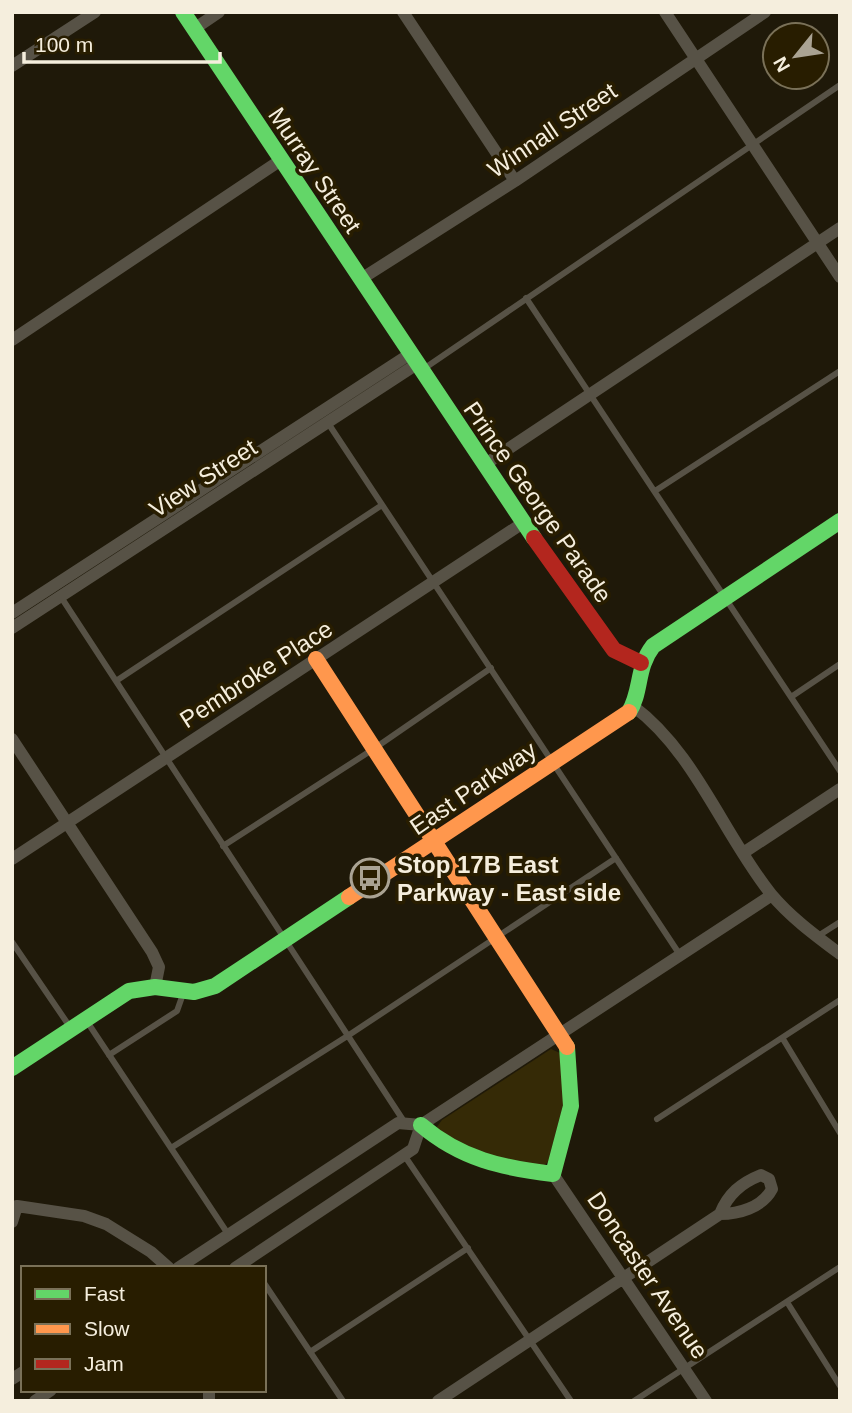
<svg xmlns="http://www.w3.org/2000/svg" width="852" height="1413" viewBox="0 0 852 1413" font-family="Arial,sans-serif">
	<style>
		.green { fill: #352a06 }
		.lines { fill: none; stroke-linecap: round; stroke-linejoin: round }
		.lane { stroke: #575246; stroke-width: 6 }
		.street { stroke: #575246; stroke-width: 12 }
		.fast { stroke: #63d668; stroke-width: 16 }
		.slow { stroke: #ff974d; stroke-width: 16 }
		.jam { stroke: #b3261e; stroke-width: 16 }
		.labels { text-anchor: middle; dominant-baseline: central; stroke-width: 7; stroke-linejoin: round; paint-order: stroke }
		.street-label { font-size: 24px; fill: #f5eedd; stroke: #281d00 }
		.poi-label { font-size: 24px; font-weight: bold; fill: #f5eedd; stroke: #281d00; text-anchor: start }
	</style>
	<rect width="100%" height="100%" fill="#1f1909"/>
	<path class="green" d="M551,1049L560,1053L565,1098L548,1162L543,1166L476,1155L436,1128L442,1120Z"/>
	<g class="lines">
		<path class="lane" d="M526,298L840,771
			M422,370L840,85
			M328,423L680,955
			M655,491L840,371
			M61,597L405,1123
			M116,681L382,505
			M791,697L840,664
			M223,846L375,748L491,668
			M818,936L840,922
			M12,942L70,1027
			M86,1020L228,1234
			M783,1039L840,1133
			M109,1055L177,1011L183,994
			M657,1119L840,1000
			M171,1148L349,1035L616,858
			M404,1155L571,1401
			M264,1283L343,1401
			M787,1302L840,1386
			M310,1352L468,1248
			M634,1401L840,1267"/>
		<path class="street" d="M403,12L515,181
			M665,12L840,277
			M194,29L219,12
			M12,66L95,12
			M361,279L515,181L765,12
			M12,340L281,160
			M484,465L840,228
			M12,613L410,354
			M12,628L417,364
			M633,706C695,752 723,834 771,894C790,917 816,936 840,954
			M12,739L152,952L159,967L155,987
			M743,853L840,789
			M12,859L523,523
			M553,1174L706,1401
			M12,1222L17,1206L84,1216L106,1224L151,1252L169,1268
			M178,1268L398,1123L421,1125L772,895
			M235,1268L413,1149L421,1125
			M12,1379L23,1372
			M35,1401L51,1390
			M209,1401V1390
			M438,1401L720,1214C728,1194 741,1183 761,1175L769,1179L772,1189C762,1208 738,1214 720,1214"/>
		<path class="fast" d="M183,12L534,538
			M629,712C642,691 636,668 653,646L840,521
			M12,1068L129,991L155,987L194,992L215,986L349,897
			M421,1125C461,1159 502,1168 553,1174L571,1106L567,1047"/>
		<path class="slow" d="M316,659L567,1047
			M349,897L629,712"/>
		<path class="jam" d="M534,538L614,650L641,663"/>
	</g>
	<defs>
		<symbol id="bus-ring" viewBox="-11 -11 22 22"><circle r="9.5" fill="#281d00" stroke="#aaa393" stroke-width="1.5"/><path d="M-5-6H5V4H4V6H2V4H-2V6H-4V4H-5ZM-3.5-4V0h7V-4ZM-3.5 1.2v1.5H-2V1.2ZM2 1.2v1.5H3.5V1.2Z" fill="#aaa393"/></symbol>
	</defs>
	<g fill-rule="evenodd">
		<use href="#bus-ring" x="348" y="856" width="44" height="44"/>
	</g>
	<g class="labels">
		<g class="street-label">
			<text transform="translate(552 130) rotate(-34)">Winnall Street</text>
			<text transform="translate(315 170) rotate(56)">Murray Street</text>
			<text transform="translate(203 478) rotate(-33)">View Street</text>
			<text transform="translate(538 502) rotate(55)">Prince George Parade</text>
			<text transform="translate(256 674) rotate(-33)">Pembroke Place</text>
			<text transform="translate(473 788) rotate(-34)">East Parkway</text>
			<text transform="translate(648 1275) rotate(56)">Doncaster Avenue</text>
		</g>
		<g class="poi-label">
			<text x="397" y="864">Stop 17B East<tspan x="397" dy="28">Parkway - East side</tspan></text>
		</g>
	</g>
	<rect width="852" height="1413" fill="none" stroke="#f5eedd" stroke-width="28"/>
	<rect x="21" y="1266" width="245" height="126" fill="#281d00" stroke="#7a7158" stroke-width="2"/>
	<rect x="35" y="1289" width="35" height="10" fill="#63d668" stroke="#7a7158" stroke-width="2"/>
	<text x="84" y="1301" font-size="21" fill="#f5eedd">Fast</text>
	<rect x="35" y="1324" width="35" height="10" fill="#ff974d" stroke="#7a7158" stroke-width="2"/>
	<text x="84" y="1336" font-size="21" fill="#f5eedd">Slow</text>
	<rect x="35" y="1359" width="35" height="10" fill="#b3261e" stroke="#7a7158" stroke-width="2"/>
	<text x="84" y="1371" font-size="21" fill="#f5eedd">Jam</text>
	<g transform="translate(796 56) rotate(240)"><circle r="33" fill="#281d00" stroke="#7a7158" stroke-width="2"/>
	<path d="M0-5L12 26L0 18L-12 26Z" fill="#aaa393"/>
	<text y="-10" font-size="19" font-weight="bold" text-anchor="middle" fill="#f5eedd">N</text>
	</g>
	<path d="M24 52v10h196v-10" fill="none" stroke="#f5eedd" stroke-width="3.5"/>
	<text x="35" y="52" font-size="21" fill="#f5eedd" stroke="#281d00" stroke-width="5" paint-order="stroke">100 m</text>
</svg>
